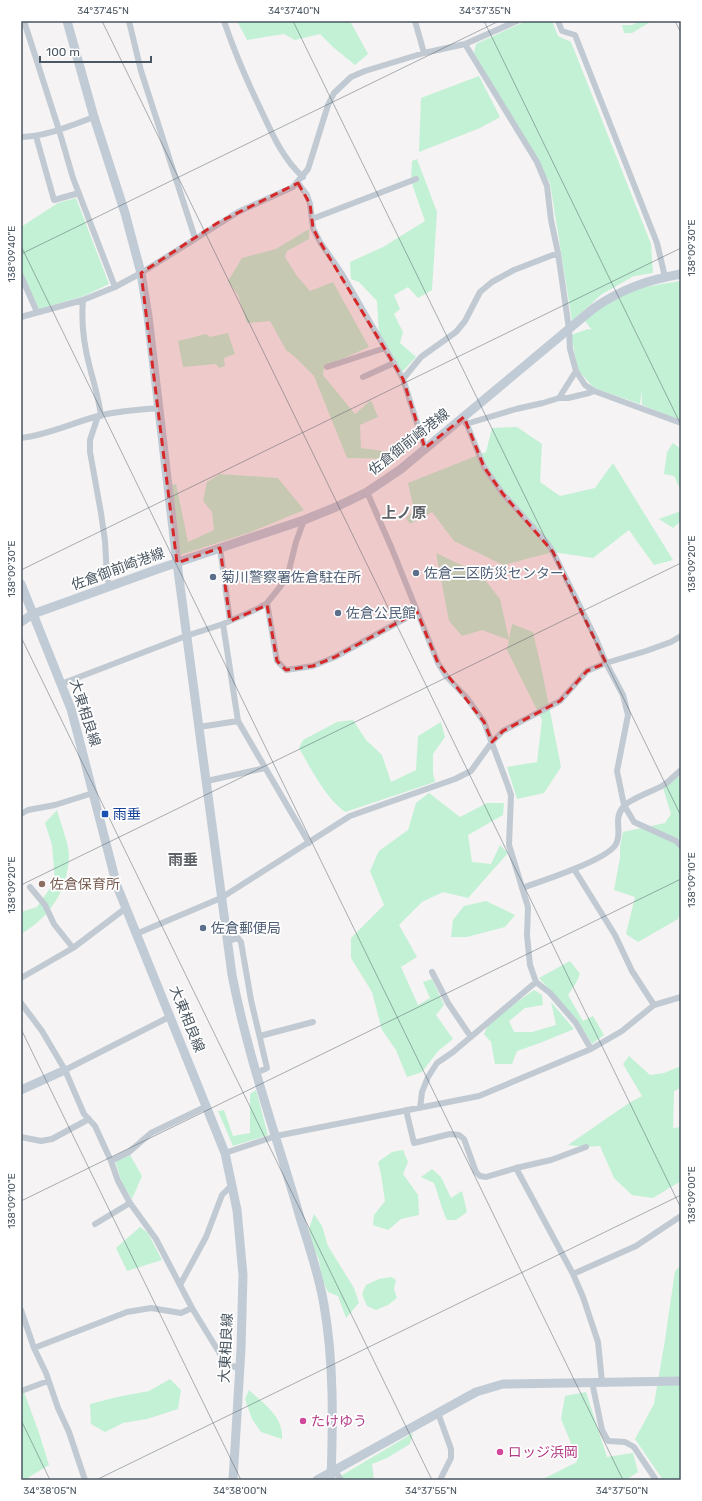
<svg xmlns="http://www.w3.org/2000/svg" width="702" height="1501" viewBox="0 0 702 1501" font-family="Rubik,'Noto Sans JP',sans-serif">
	<style>
		.green { fill: #c3f1d5 }
		.lines { fill: none; stroke-linecap: round; stroke-linejoin: round }
		.street { stroke: #c1cad2; stroke-width: 6 }
		.secondary { stroke: #c1cbd6; stroke-width: 9 }
		.marked { fill: #d62828; fill-opacity: 0.2; stroke: #d62828; stroke-width: 3; stroke-dasharray: 8 5; stroke-linejoin: round }
		.ticks { fill: none; stroke: #4a5661; stroke-width: 1; stroke-opacity: 0.45 }
		.service-dot { fill: #5c6f8a; stroke: #fff; stroke-width: 1.5 }
		.transit-dot { fill: #1a4fb4; stroke: #fff; stroke-width: 1.5 }
		.education-dot { fill: #8d6e63; stroke: #fff; stroke-width: 1.5 }
		.hotel-dot { fill: #d1479c; stroke: #fff; stroke-width: 1.5 }
		.labels { text-anchor: middle; dominant-baseline: central; stroke-width: 3.5; stroke-linejoin: round; paint-order: stroke }
		.street-label { font-size: 14px; fill: #4a5661; stroke: #fff }
		.service-label { font-size: 14px; fill: #4e5e75; stroke: #fff; text-anchor: start }
		.transit-label { font-size: 14px; fill: #164399; stroke: #fff; text-anchor: start }
		.education-label { font-size: 14px; fill: #785e54; stroke: #fff; text-anchor: start }
		.hotel-label { font-size: 14px; fill: #b23c85; stroke: #fff; text-anchor: start }
		.neighbourhood-label { font-size: 15px; font-weight: bold; fill: #5f6368; stroke: #fff }
		.neatline { fill: none; stroke: #4a5661; stroke-width: 1.5 }
		.ticks-label { font-size: 10px; text-anchor: middle; fill: #4a5661 }
	</style>
	<rect width="100%" height="100%" fill="#f5f3f3"/>
	<path class="green" d="M237,21H278L279,22V21H350L368,54L355,65L333,47L320,34L295,40L284,34L247,40Z
		M526,21H552L558,36L571,42L651,244L653,273L634,276L602,294L572,321L550,183L474,53L476,44Z
		M640,21H658L651,23L650,22L632,33H624L622,25H632Z
		M479,76L500,117L480,128L419,152L421,98Z
		M417,159L437,212L432,290L418,298L408,287L394,295L400,309L394,314L403,332L400,343L416,357L402,372L379,335L377,301L359,282L351,279L350,262L383,247L425,221L411,181L412,161Z
		M76,198L109,284L84,296L39,309L21,271V227L58,203Z
		M309,229V239L287,251L285,257L297,276L310,291L333,282L369,347L324,367L323,375L355,414L371,400L378,417L360,425L361,448L397,453L396,459L347,458L314,376L295,357L286,350L270,321L247,323L238,295L228,281L242,258L276,249Z
		M681,281V421L642,405V391L640,404L594,388L578,370L571,335L588,329L592,330L585,321C594,313 604,305 615,298C631,288 662,284 681,281Z
		M228,333L235,354L224,358L225,366L219,368L216,364L183,367L178,341L206,334L210,337Z
		M517,427L542,444L540,482L560,496L595,488L613,463L673,560L654,565L629,530L593,558L553,552L503,565L454,541L432,512L410,524L406,518L414,510L408,483L486,452L492,428Z
		M673,443L681,449V491L674,476L664,474L667,452Z
		M220,474L278,478L304,510L251,532L177,556L169,486L176,484L188,542L214,530L212,512L203,501L207,482Z
		M681,511V521L673,528L659,519Z
		M436,553L459,564L478,571L500,599L509,639L512,624L533,632L542,671L561,767L544,793L517,799L507,767L537,762L542,720L507,650L509,640L482,630L462,636L449,621Z
		M353,720L366,740L382,755L391,782L416,770L418,736L441,722L445,737L433,754V773L435,782L345,812C324,796 312,770 299,748L303,740L337,722Z
		M677,774L681,781V908L678,919L638,942L626,934L635,897L614,890L620,858V847L623,832L665,823L671,814L663,788Z
		M429,793L460,817L487,803H504L503,815L468,835L472,862L491,864L500,845L508,853L468,898L443,892L422,902L399,925L417,957L401,967L418,1005L430,998L423,982L432,979L444,1005L436,1015L453,1039L438,1051L422,1072L407,1077L396,1050L382,1030L372,992L351,958V938L384,905L370,871L379,851L408,830L416,803Z
		M57,810C60,822 69,844 69,855C68,890 50,917 21,934V912L37,907L55,881L52,845L45,823Z
		M486,901L515,915L505,927L467,937H451L453,920L464,906Z
		M570,961L580,974L576,983L568,995L583,1021L593,1016L604,1035L592,1044L578,1021L539,978Z
		M534,990L542,995L543,1005L525,1008L509,1021L514,1032H532L556,1025L551,1002L574,1029L540,1043L517,1051L512,1064H495L491,1042L484,1034L490,1021Z
		M629,1056L650,1075L664,1073L681,1066V1088L674,1091L673,1128L681,1127V1181L653,1198L632,1195L614,1178L600,1146L586,1147L568,1145L629,1103L642,1096L623,1064Z
		M256,1090L268,1135L233,1146L218,1111L224,1110L233,1136L250,1133V1094Z
		M403,1150L408,1162L403,1174L418,1195L419,1215L401,1219L388,1230L373,1225L374,1215L385,1201L381,1174L378,1162L392,1152Z
		M130,1155L142,1176L132,1199L122,1183L115,1161Z
		M432,1169L441,1177L451,1198L462,1191L467,1212L456,1220H447C441,1208 439,1196 434,1183L421,1177Z
		M314,1214L322,1226L328,1246L354,1288L359,1303L346,1318L338,1296L328,1292L322,1279L319,1260L312,1244L309,1229Z
		M140,1227L148,1233L162,1260L127,1271L116,1248Z
		M681,1265V1480H663L635,1439L654,1404L665,1340L675,1271Z
		M391,1277L396,1280L394,1289L397,1298L388,1305L376,1310L367,1306L362,1294L366,1285L379,1279Z
		M170,1379L181,1390L178,1409L147,1419L123,1423L105,1432L91,1424L90,1404L117,1397L149,1391Z
		M249,1390C264,1404 284,1417 282,1439L261,1432L252,1419L245,1399Z
		M21,1392H24L39,1433L49,1465L29,1477L27,1480H21Z
		M586,1392L607,1457L633,1453L638,1472L626,1480H541L577,1462L576,1455L561,1419L565,1396Z
		M413,1433L410,1444L387,1458L372,1464L374,1480H338L339,1477Z"/>
	<g class="lines">
		<path class="street" d="M24,21L59,130L73,178L115,287
			M129,21L141,71L195,238
			M224,21C234,51 247,81 261,110C272,134 283,159 303,177
			M415,21L424,53
			M558,21L562,31L575,35L657,243L665,277
			M465,44L537,162L547,186L551,220L558,253L569,329L570,349L576,371L559,398
			M36,136L54,200L79,193
			M21,137C47,136 70,126 94,117
			M298,183L307,195L310,204L313,228L320,242L342,274L403,379L425,448
			M312,219L416,179
			M21,276L37,312
			M83,300C81,322 84,346 90,368C94,384 99,399 101,416
			M21,317L83,300L115,287L141,273L238,212L293,187L308,169L328,105L334,93L351,77L365,71L424,53L465,44L517,21
			M327,367L385,348
			M576,371L585,385L594,391
			M363,377L394,363
			M403,379L421,357L456,332L465,321L480,292L492,282L514,270L558,253
			M98,416L90,440V452L101,513L105,541L107,577L110,587
			M464,417L484,467L503,494L548,544L553,552L596,639L606,663L623,695L628,715L617,771L624,805L634,822L676,841L681,846
			M466,424L516,409L543,403L559,398H568L589,393L594,391L681,423
			M21,438C48,435 72,423 98,416C117,411 138,410 159,408
			M367,492L392,549L438,663L446,676L467,698L484,722L508,786L511,795L509,845L528,907L527,935L530,965L536,982L550,993L576,1023L591,1049
			M220,548L230,621
			M267,603L277,661L286,670L313,666L335,657L417,612
			M223,624L238,721L309,843
			M61,684L186,636L223,624L257,609L267,603L280,587L288,574L296,542L304,520
			M199,727L238,721
			M207,781L265,768
			M21,814L28,810L55,805L93,793
			M574,869L615,935L632,971L654,1005
			M30,887L45,905L54,924L73,948
			M522,888C541,881 608,860 616,844C623,831 612,819 624,806C630,799 653,791 662,786C669,782 675,775 681,770
			M136,934L221,898L350,816L455,779L471,771L492,742L503,731L560,701L587,671L606,663L646,651L671,642L681,636
			M227,941L238,938L241,942L251,1000L267,1068L256,1073
			M432,972L448,1003L471,1037
			M21,978L73,948L126,908
			M21,1003L42,1031L65,1070L84,1114L95,1126L111,1161L118,1181L130,1203L156,1239L192,1308L225,1362L239,1369
			M260,1036L313,1022
			M65,1070L171,1016
			M420,1108L422,1092L428,1077L437,1063L453,1052L536,982
			M406,1110L414,1143L450,1134L459,1135L464,1139L476,1172L480,1176L486,1177L516,1168L551,1160L586,1147
			M21,1137L41,1141L52,1139L89,1119
			M225,1153L276,1136L479,1096L591,1049L622,1031L654,1005L681,997
			M111,1161L129,1152L151,1133L207,1106
			M516,1168L573,1274L583,1297L598,1342L602,1382
			M95,1224L130,1203
			M573,1274L636,1246L681,1216
			M180,1285L206,1237L222,1195L232,1185
			M21,1310L34,1348L46,1373L58,1408L69,1432L85,1480
			M34,1348L127,1312L151,1308L181,1313L192,1308
			M592,1382L602,1430L608,1441L625,1442L634,1447L656,1480
			M21,1391L48,1381
			M438,1413L451,1449V1458L440,1480
			M335,1470L341,1480"/>
		<path class="secondary" d="M67,21L94,117L125,213L141,273L148,316L177,563L232,975C248,1057 276,1135 299,1214C308,1244 319,1274 324,1305C334,1362 333,1422 331,1480
			M21,584L71,709L79,739L117,886L225,1153L237,1210L243,1275L241,1349L233,1480
			M21,622L33,614L158,569L304,520L336,507L367,492L401,469L594,308C622,289 647,280 681,274
			M21,1090L65,1070
			M317,1480L476,1392L503,1384L681,1381"/>
	</g>
	<path class="marked" d="M298,183L310,204L313,228L320,242L403,379L425,448L464,417L484,467L503,494L553,552L606,663L587,671L560,701L503,731L492,742L484,722L438,663L417,612L335,657L313,666L286,670L277,661L267,605L230,621L220,548L177,563L141,273L219,222Z"/>
	<path class="ticks" d="M102,21L681,1208M293,21L681,816M484,21L681,425M675,21L681,33M21,246L623,1480M21,254L499,21M21,570L681,248M21,637L432,1480M21,885L681,563M21,1029L241,1480M21,1201L681,879M21,1420L50,1480M96,1480L681,1195"/>
	<g class="service-dot">
		<circle cx="416" cy="573" r="4"/>
		<circle cx="213" cy="577" r="4"/>
		<circle cx="338" cy="613" r="4"/>
		<circle cx="203" cy="928" r="4"/>
	</g>
	<rect class="transit-dot" x="101" y="810" width="8" height="8" rx="2"/>
	<circle class="education-dot" cx="42" cy="884" r="4"/>
	<g class="hotel-dot">
		<circle cx="303" cy="1421" r="4"/>
		<circle cx="500" cy="1452" r="4"/>
	</g>
	<g class="labels">
		<g class="street-label">
			<text transform="translate(409 442) rotate(-38)">佐倉御前崎港線</text>
			<text transform="translate(118 569) rotate(-20)">佐倉御前崎港線</text>
			<text transform="translate(85 713) rotate(72)">大東相良線</text>
			<text transform="translate(187 1019) rotate(68)">大東相良線</text>
			<text transform="translate(226 1348) rotate(-87)">大東相良線</text>
		</g>
		<g class="service-label">
			<text x="424" y="573">佐倉二区防災センター</text>
			<text x="221" y="577">菊川警察署佐倉駐在所</text>
			<text x="346" y="613">佐倉公民館</text>
			<text x="211" y="928">佐倉郵便局</text>
		</g>
		<g class="transit-label">
			<text x="113" y="814">雨垂</text>
		</g>
		<g class="education-label">
			<text x="50" y="884">佐倉保育所</text>
		</g>
		<g class="hotel-label">
			<text x="311" y="1421">たけゆう</text>
			<text x="508" y="1452">ロッジ浜岡</text>
		</g>
		<g class="neighbourhood-label">
			<text x="404" y="513">上ノ原</text>
			<text x="183" y="860">雨垂</text>
		</g>
	</g>
	<rect width="702" height="1501" fill="none" stroke="#ffffff" stroke-width="44"/>
	<path d="M40 56v6h111v-6" fill="none" stroke="#4a5661" stroke-width="2"/>
	<text x="46" y="56" font-size="12" fill="#4a5661" stroke="#ffffff" stroke-width="3" paint-order="stroke">100 m</text>
	<rect x="22" y="22" width="658" height="1457" class="neatline"/>
	<g class="ticks-label">
		<text x="103" y="14">34°37'45"N</text>
		<text x="294" y="14">34°37'40"N</text>
		<text x="485" y="14">34°37'35"N</text>
		<text transform="translate(691 248) rotate(-90)" y="4">138°09'30"E</text>
		<text transform="translate(11 254) rotate(-90)" y="4">138°09'40"E</text>
		<text transform="translate(691 564) rotate(-90)" y="4">138°09'20"E</text>
		<text transform="translate(11 569) rotate(-90)" y="4">138°09'30"E</text>
		<text transform="translate(691 880) rotate(-90)" y="4">138°09'10"E</text>
		<text transform="translate(11 885) rotate(-90)" y="4">138°09'20"E</text>
		<text transform="translate(691 1195) rotate(-90)" y="4">138°09'00"E</text>
		<text transform="translate(11 1201) rotate(-90)" y="4">138°09'10"E</text>
		<text x="50" y="1494">34°38'05"N</text>
		<text x="240" y="1494">34°38'00"N</text>
		<text x="431" y="1494">34°37'55"N</text>
		<text x="622" y="1494">34°37'50"N</text>
	</g>
</svg>
